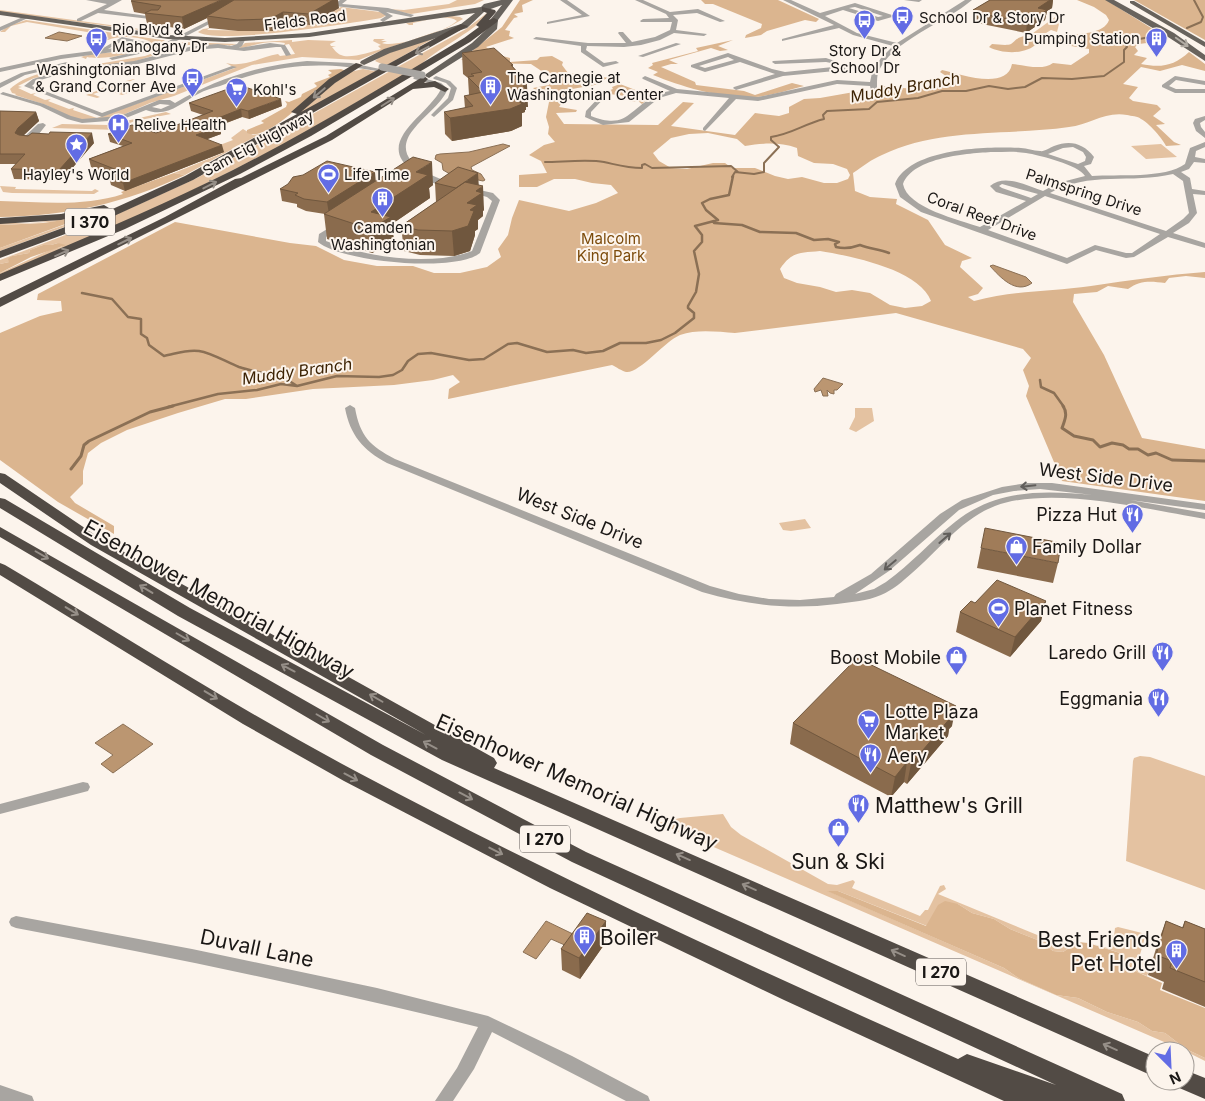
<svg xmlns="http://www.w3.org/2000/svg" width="1205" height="1101" viewBox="0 0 1205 1101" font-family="Inter,sans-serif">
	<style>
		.green { fill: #e4c2a1 }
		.forest { fill: #dbb58f; fill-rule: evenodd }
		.water { fill: #bb9671; stroke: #8b7055 }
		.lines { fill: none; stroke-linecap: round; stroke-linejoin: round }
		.stream-far2 { stroke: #8b7055; stroke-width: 2 }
		.stream-far1 { stroke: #8b7055; stroke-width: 2.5 }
		.stream { stroke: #8b7055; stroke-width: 3 }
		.minor { fill: #a8a5a1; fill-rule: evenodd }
		.major { fill: #68635d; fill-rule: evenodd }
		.highway { fill: #524b45; fill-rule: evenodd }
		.minor-bridge { stroke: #a8a5a1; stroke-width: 7 }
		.wall { fill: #8a6b4d }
		.shaded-wall { fill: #70573e }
		.building { fill: #a07c59; stroke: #70573e }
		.oneway { stroke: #b2aca4 }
		.oneway2 { stroke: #968f88 }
		.oneway3 { stroke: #615e5b }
		.labels { text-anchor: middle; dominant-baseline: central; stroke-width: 4; stroke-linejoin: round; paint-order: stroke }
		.far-poi-label { font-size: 15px; fill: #1a1715; stroke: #fcf4ec; text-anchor: start }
		.far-street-label { font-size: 15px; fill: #1a1715; stroke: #fcf4ec }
		.far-park-label { font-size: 15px; fill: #7c4b0b; stroke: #fcf4ec }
		.far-water-label { font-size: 16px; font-style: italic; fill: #3d2304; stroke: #fcf4ec }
		.shield { fill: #fcf4ec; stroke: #5e5956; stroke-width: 1 }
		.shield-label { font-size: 16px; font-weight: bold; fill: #1a1715 }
		.street-label { font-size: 18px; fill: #1a1715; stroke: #fcf4ec }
		.poi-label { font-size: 18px; fill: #1a1715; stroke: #fcf4ec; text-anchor: end }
		.near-street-label { font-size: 21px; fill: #1a1715; stroke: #fcf4ec }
		.near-poi-label { font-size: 21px; fill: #1a1715; stroke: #fcf4ec; text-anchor: start }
	</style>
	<rect width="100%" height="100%" fill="#fcf4ec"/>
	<path class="green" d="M457,0H484L475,4L411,14L387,9L404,10L449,4Z
		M341,7L380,12L387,15L381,18C353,23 216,45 198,32L203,29L210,28L207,30L272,31L283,23L310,25Z
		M0,10L169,33L171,34L0,12Z
		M487,13C483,27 434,50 421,65L283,145L161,206L0,276V273L54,248L62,247L58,243L51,245H43L30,250L29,253L12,256L9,262L0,264V260L102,221L197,178L466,29Z
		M1058,15L1061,16L1057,32L1051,30L1046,33H1033Z
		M452,16L460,17L463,19L447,28L388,48L359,60L302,57L252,65L174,96L150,103L118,117L87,120L72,118L46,105L15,95L16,94L12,93L10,89C25,75 51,70 71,68L40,76L42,77L34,78L18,86L22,87L18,88L31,94L36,93L33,95L45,100L51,99L48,101L69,109L74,108L73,110L97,118L235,68L226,63C245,68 260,57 278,54L280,56L295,54L289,44L284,45L285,43C268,40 254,45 238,49L245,43L292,40V42L308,40L336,41L330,44L331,46H336L332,47C334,49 337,54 341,55C349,59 372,52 381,49L378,46L381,45L373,41L374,39H385L381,41H387L382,43C395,48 445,32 457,21C446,13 425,21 413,23V25H409L406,23Z
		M26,20L162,40H165C150,51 105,61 87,57L86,59L81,57C100,50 127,56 148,43L144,42L149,41C139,37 125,36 115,38C111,38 108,41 103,41L109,38L97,36L88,39L93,36V33L27,22L11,26L5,32H0L8,26Z
		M438,36L292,119L329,87L350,72L363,69L374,71L384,65L375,61L380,56Z
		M183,42L237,44L228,46L229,45H188L129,63L94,66L92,65L145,56Z
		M134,79H135L124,84L140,89L122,95L106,90L93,94L100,97L97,98L86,95L99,90L97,89L111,86L109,85L111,83L119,82V85L122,82Z
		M166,112L171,114L135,121L122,126L124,128L118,130L52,128L62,124L108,125Z
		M243,129L253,135L260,134L185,175L174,173L223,153L212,148L233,140L231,138Z
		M1161,144L1177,157L1146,159L1131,146Z
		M0,186L16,187L15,189L92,191L95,189L99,191L94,194L12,193L3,192Z
		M84,217L86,218L83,220L0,251V248L78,220L0,225V223H30Z
		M855,408H872L874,421L856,432L849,429L855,417Z
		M805,519L811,528L791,531L783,530L779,523Z
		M1140,756L1150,757L1205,776V890L1126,861L1133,761L1134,758Z
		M723,814L731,827L741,835L828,884L837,885L853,880L855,882L852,888L920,916L925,910H928L940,886L944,885L946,889L938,894L1069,948L1063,952L1053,951L1040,941L1010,929L994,919L972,913L958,904L933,916L927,926L838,891H828L1004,968L1020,979L1056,995L1078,998L1107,1012L1138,1022L1152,1031L1165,1033L1186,1049L1205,1058V1061L1185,1051L658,823L680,818Z
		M1118,927L1146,934L1139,958L1151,965L1147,976L1137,972L1120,953L1093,944L1111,949L1112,935L1114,936L1115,928Z"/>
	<path class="forest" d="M520,0H533L522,5L523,12L514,14L518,17L514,18L505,30L510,31L509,36L514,38L486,47L495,54L510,58V62L537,60L540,57L552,56L563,62L562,65L568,73L583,75L586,79C593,79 603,76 609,78L599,81L600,84L572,89L559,107L577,110L576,112L556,113L564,124L658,125L683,102L694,103L671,126L735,135L755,113L779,116L789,113V107L804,99L820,98L854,92L869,94L879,90L884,86C904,89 930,91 949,82V78L940,72L942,70C959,74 1007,91 1012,64C1026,65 1042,71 1053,63L1071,65L1089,53V49L1047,42L1037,43C1027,55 1002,54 989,47L992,44C998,44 1006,46 1011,44C1014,42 1017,38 1021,37C1040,30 1101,43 1109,20L1106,15L1094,7L1077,0H1106L1164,36L1165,39H1156L1155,42L1139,44L1135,47L1138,51L1134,55L1147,58L1141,64C1161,68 1174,66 1189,52L1205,64V71L1182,65L1160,71L1141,67L1123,84L1138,87L1129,98L1133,101L1157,105L1161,109L1153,116L1165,124L1156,125L1174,142L1181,145L1166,146C1163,139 1148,122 1141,119C1138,116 1131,116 1127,115C1105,111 1089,125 1069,127C1007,136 940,127 882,155C872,159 862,167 853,173L855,191L870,197L897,199L896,204L928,220L945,245L972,258L962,261L960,267L983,288L978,294L968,297L974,301C1016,290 1050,292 1091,286C1129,280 1167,275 1205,272V278L1186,276L1169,278L1165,283C1151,281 1140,280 1128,289L1108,286L1097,292L1074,294L1073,302L1104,355L1142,438L1205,449V501L1062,481L1026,396L1029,386L1023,370L1031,358L1023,349L896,313L735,333C718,332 697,329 680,335C665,341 639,374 626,372C622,371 616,367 612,365L448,399L449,389L460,382L453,375L433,380L394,385L313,389L246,399H225L178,413L127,430L101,443L88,453L83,471V484L70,497L75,503L114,526V534L58,502L0,460V333L40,316L62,311L61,301L37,300L38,294L175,222L290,243L316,246L344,260L377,266H413L434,273H460L487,267L501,257L498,249L508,235L512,218L519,200L569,211L596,203L618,193L611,185L592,183L575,179H554L537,187H519V175L547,173L541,161L529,155L544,145L555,142L548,134L549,127L546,117L549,102L533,88L549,85L552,78L531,64L492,63L484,58L461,60L502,27ZM708,133L737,139L745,146C764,143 779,142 797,148L798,156L814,163L833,164L847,169L850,175L848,179L837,183H824L802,177L788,179L775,176L755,168H732L725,163H713L687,169L671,168L659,161L653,153L671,138L689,134ZM820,251C850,256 919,269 931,301L922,306L905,308L890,305L870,293L852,290L836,292L820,287L797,283L784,278L780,269C792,251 800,253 820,251Z
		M701,0H778L819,19L816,22L805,20L767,31L761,35L745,38L746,35L761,28L762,24L713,4H705Z
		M1134,0H1205V40Z
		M733,40L718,46L728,50L720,51L711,48L669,60L678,64H671L661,67L695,82L696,85L744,91L755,95L792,83L804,86C788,90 771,96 755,97C722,99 683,87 653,75L658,72L648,68L653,65L652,63L698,51L696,48Z
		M341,69L346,71C337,76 328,82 320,88C305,100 266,142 247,133V130L264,123L261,121L286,107L287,104L285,101L289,102L301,97L302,94L316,87L317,86L314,83L330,77L328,75L332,73L328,70Z
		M620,84L638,91L635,93L641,96H651L642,104L638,101L630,102L634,97L601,93L613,89L612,87Z
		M174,173L185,175C126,203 66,216 0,217V201C41,202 84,207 123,194L121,192Z
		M77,218L79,219L0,248V225L43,223Z
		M58,243L66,245L31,257L0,273V264L9,262L8,259L12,256L29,253L30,250L43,245H51Z
		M827,891H838L926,926L938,905L945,901L958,904L972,913L994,919L1010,929L1040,941L1053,951L1063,952L1078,942L1088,943L1120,953L1137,972L1162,983L1160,990L1205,1008V1058L1186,1049L1165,1033L1152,1031L1138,1022L1107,1012L1078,998L1056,995L1020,979L1004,968Z"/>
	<path class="water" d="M59,32L82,36L67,41L45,38Z
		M503,144L510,146L471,167L472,170L481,174L485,180L483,181L450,174L443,170L442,163L435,159L436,155L440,154L469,152Z
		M993,265L1026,277L1032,283C1016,295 1000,277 990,266Z
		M823,378L843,384L837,390H834V394L830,393L827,390L828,396H823L821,390L815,392L814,389Z
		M123,724L153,744L113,773L101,764L113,755L95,743Z
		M546,921L575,935L567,946L551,939L536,959L523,952Z"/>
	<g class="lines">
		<path class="stream-far2" d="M1187,28L1201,22L1203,17L1194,0
			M545,162C561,162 589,159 604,162C618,165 627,168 642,168V165L645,164L652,168L731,166L738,172
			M732,177L735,172L754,174L764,172V163L779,147L771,140V137C792,134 804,124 824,119L823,115L827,111L869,109L877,102L918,98L942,91H966L989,86L1008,89L1025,87L1042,78L1072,79L1104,76L1124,62V50L1127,47L1124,42L1160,35"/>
		<path class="stream-far1" d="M714,223L742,225L760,232L796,233L814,240L828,239L839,242L835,244L836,247C845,249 852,248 860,245C870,249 879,249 889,253
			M82,293L112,299L128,317L141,319V334L147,338L149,345L164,356C175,354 187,349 199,351C212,353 226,362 239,367C259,374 280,373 297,386
			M1040,380L1041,387L1054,393L1064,407
			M168,407L218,394L257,390L281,384L297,386L337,376L379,377L393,375L402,370L408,361L418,354L431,353L469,360L484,359L508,344L517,343L547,352L573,350L586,353L603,351L620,343H646L661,340L675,333L694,318V313L688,308V306L696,292L699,274L694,251L702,242V235L695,226L718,220L706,210L702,203L710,199L729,195L733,176"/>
		<path class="stream" d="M1063,406C1068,413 1065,420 1062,428L1074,436L1093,440L1100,447L1112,443L1123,445L1129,449H1138L1148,455L1156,453L1172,460L1205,461
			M71,469L81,456L84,445L89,441L150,412L173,406"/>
		<path class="minor" d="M86,0H122L104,10L162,18L159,20L98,13L81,21H77V19L107,4Z
			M340,0H347L342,4L388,8L414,15L411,17L386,12L393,16L383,22L380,20L386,16L378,11L335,6V4Z
			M560,0H567L590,16L547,24V22L582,15Z
			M635,0H643L670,12L698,9L725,21L720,22L697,13L673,15L678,20L676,30L707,34L704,36L674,33L660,40L641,45L624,47L587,46L586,50L604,63L616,61L619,63L603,67L581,52V46L533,39L536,37L588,43H626L618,33L619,32H623L632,42L655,37L670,30L672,22H641L640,21L643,19L669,18L666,14Z
			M783,0H791L820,13L855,3L892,15V17L878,21L843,10L825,16L857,33L897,43L965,0H972C947,22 890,41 878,73C876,81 878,88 876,95H872L870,86L837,84L758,101L736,99L705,131L703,130V128L729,98L676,93L659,98L629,122L603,125L585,117L586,111L603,93L608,94L591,112V116C627,130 628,110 655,96C659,93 665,92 670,91L643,79L642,78L645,76L677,89L758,97L837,80L870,82L872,73L835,71L783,76L736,90L733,88L734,87L775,74L740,62L705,72L691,67V65L728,53L772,69L785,72L833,67L831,63L826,62L775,64L772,62L773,61L826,58L835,61L840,67L874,69L881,58L893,46L853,35L839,28L782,41V39L834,25ZM855,7L883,16L878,17L849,8ZM728,57L734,60L705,68L699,66Z
			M904,0H922L919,2Z
			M25,16L30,17L0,31V27Z
			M218,16L223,17L161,49L112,60L109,58L157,47Z
			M122,37L145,42L138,47L128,50L61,59L0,72V68L61,55L100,50ZM123,41L137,43L108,49Z
			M242,38L245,40L242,46L239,48L270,43L285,45L291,55L286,56L281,47H276L244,51L218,48L193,50L134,65L61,74L37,81L32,86L102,113L232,66L237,67L102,117L24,86L33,79L61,70L134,61L193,46L218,44L231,46L237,44Z
			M676,43L681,44L643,57L638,56Z
			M307,61L351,63L380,69L377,71C317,61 277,64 220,86C213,88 205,90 198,94C181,103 167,118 146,110L121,120L82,123L67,119L40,106L0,94L3,92L44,104L71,116L82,119L120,116L159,100H170L175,103C215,79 260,65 307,61ZM160,104L170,105L161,109L152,107Z
			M67,62L69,63V65L25,75L0,88V83L21,73Z
			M416,76L441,83L448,89C440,106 424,115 413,130C389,160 431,177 454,183V187C441,188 424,180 414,172C372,142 428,116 441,89L437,85L414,79L413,78Z
			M436,76L450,81L457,88L453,100L434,117L431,115L448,98L451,88L446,83L434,79L433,78Z
			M1175,76L1205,81V85L1176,80L1169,86L1176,89H1205V93H1175L1162,87V85Z
			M1205,116V120L1200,123L1201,127L1205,132V138L1196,131L1193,123L1195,119Z
			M43,123L46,125L31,144L22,143V139L38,124Z
			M1205,142V147L1196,151L1195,157L1205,159V163L1194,162L1189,169L1181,172L1190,178L1192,189L1205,191V195L1193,194L1197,213L1189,223L1173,233L1205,243V248L1168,237L1134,257L1126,258L1096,250L1067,264L921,212L900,197L895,184C909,148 988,146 1021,148C1027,148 1033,151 1040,151C1044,152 1049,148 1054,146C1070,140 1083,143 1094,157L1091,164L1084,166L1092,176C1117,174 1165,179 1185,164L1190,148ZM1073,147L1083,152L1086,157L1085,161L1078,164L1048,154L1063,148ZM993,152C1004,152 1015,151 1026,153C1039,155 1079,165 1085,176L1058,183L1043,191C1027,186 1005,173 990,186L996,192L1026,201L980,227C960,220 907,208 903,184C913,157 969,153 993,152ZM1173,174L1183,181L1189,213L1183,219L1166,231L1050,193C1088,171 1132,184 1173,174ZM1002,184L1038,194L1031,198L1002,188L999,186ZM1045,196L1160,234L1132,253H1126L1095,245L1067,258L988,230Z
			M466,187L493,193L500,200L480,253C456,273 341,262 318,242L319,234L337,223L341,225L326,237V241C366,257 431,267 472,251L492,201L487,197L466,191Z
			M350,405L355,408C360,436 370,446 395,459L710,586L739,594L769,599L800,600L834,597L836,594L871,574L940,514L962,500L1002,487L1027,483H1052L1205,504V510L1130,500L1205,513V519C1145,509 1052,485 995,506C961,519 938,551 912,573C903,581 893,590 881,595C867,601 852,602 837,604C790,610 747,605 702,592L387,463C363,450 350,435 345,408ZM1040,489L1093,495C1043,490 996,489 955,522C931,541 911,564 886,582L874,589L855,594L889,571L959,510L993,495L1014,491Z
			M83,782L88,783L90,787L88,791L0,814V804Z
			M16,916L192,949L377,988L488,1016L572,1056L648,1096L650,1101H626L492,1032L474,1069L453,1101H435L457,1068L478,1027C325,989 171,957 16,928L11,926L9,922L11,918Z
			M0,1085L32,1096L34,1101H0Z"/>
		<path class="major" d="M501,0H513L498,20L497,29L478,47L429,78L425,76L426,74L472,43L490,26V20L502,5L485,11L467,28L390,53L364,65L360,63L361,61L384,49L461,24L475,13L309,37L225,42L168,39L0,15V11L168,35L225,38L309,33L481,7L484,4Z
			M1105,0H1114L1174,33L1205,55V61L1168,37Z
			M1130,1H1134L1205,42V47L1130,3Z"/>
		<path class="highway" d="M482,7L495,10L496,12L489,20L494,18L498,20L497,22L470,42L311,136L240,174L125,229L0,281V274C78,241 157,208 233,170C312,130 388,83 464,38L479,27L476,25L487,13L482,11Z
			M461,24L468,26L193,180L114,216L0,258V251L106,212L185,176L297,114L291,112L329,79L356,63L363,65L335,83L301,112Z
			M424,76L428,79L424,83L435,81L449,89L445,92L434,87L413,89L332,140L0,307V298L165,217L235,179L241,178L326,136Z
			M104,205L109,208L108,210L61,220L0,224V218L61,214Z
			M0,473L5,474L101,539L494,758L497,763L494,768L1155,1057V1077L442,760L178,616L0,508V498L5,499L190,608L426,735L91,545L0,483Z
			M0,527L383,745L586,852L1122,1094L1125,1101H1004L784,1000L550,888L344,781L243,724L0,575V563L5,565C123,635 238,709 359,773C554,877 756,969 958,1059L967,1054L1056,1085L572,862L371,755L0,537Z
			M1185,1070L1205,1078V1099L1177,1087L1174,1081H1185Z"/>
		<path class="minor-bridge" d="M382,67L422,75"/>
	</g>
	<path class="wall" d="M990,0H1053L1052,8L1047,11L1045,20L1026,33L972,22L973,10Z
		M131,1L339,8L310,25L284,23L272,31H238L209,28L207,18L184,29L147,24L145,14L134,12Z
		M462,53L513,65V67L519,74V78L528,107H526V110H525V112L522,113V126L511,131L452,141L445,134L444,112L465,108L464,96L469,95L468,78L463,74Z
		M189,103L282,106L249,119L242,117L219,126H220L221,134L207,139L224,152L125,191L111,185L109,177L113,176L91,167L89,159L123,146L110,142L108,134L156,133L203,115L191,111Z
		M0,111L36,112L39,121L23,135L94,143L62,180L14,179L11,169L16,164H0Z
		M376,181L433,185L429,188L430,198L392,224L394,242L372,253L327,239L324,214H325L306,211L297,207V204L282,201L280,189Z
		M435,183L479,185L484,210L483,211V216L478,220V229L475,231V235L470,251L454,256L420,255L404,251L401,226L436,202Z
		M981,548L1058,563L1053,583L977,568Z
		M1046,601L1041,621L1010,657L956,632L960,612L975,603Z
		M793,723L952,726L949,729L948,736L907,784L904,782L891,797L790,744Z
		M606,921V942L580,979L562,970L561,949Z
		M1166,921L1182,928L1185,921L1205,929V1007L1162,989L1164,982L1148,975L1158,942Z"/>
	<path class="shaded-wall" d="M221,0H242L207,16V18L184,29L182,17Z
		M332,0H338L339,8L310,25L309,14Z
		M1050,0H1053L1052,8L1047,11L1045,20L1026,33L1027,23L1038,8Z
		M283,12L284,23L272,31L270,19Z
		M519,74V92L523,86L527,85L528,107H526V110H525V112L522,113V126L511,131L452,141L450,118L509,93L515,75Z
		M281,99L282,106L249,119L248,111Z
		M241,109L242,117L209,129L208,122Z
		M36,112L39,121L21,138L15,133L18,128Z
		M220,126L221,134L197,143L196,135Z
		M92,133L94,143L62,180L59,170Z
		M222,145L224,152L125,191L123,183Z
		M432,162L433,185L429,188L430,198L392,224L394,242L372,253L370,229L371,212L416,172Z
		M375,172L376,184L329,214L327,202Z
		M478,173L479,189L483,186L484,210L483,211V216L478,220V229L475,231V235L470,251L454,256L452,231L456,188Z
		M1046,601L1041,621L1010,657L1015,637Z
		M956,706L952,726L949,729L948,736L907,784L911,764Z
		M907,762L904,782L891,797L895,777Z
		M606,921V942L580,979L579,958Z"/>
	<path class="building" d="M133,0H221L182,17L145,13L151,10H158L161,6L131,1Z
		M234,0H333L309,14L283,12L270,19L237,20L207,16Z
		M990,0H1050L1038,8L1047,10L1027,23L974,12L976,11L973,10Z
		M494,48L513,65H511L519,74L515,75L527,85L523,86L526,89H523L524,91L509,93L522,104L510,109L450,118L444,112L473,106L464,96L483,92L468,77L474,76L471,74L482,72L462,53Z
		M239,85L281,99L248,111L241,109L208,122L220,126L196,135L222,145L123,183L109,177L122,172L89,159L132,143L108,134L132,125L156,133L213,111L189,103Z
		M0,111L36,112L18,128L15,133L19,135L28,136L32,133L49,134L50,132L92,133L59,170L11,169L25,154H0Z
		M413,157L432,162L416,172L428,175L371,212L391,217L370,229L324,214Z
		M327,161L375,172L327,202L304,199L295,195L298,193L280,189L288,184L293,177L303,175Z
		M458,167L478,173L456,188L435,183Z
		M465,182L483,186L476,191L482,193L467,203L477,205L470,210L474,211L468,226L452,231L418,230L401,226Z
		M985,528L1061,543L1058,563L981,548Z
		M997,580L1046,601L1015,637L960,612L971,601L975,603Z
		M857,658L956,706L949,714L952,716L911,764L907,762L895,777L793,723Z
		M587,913L606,921L579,958L561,949Z
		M1166,921L1183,928L1185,921L1205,929V982L1170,968L1172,961L1156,955Z"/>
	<defs><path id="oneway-shaft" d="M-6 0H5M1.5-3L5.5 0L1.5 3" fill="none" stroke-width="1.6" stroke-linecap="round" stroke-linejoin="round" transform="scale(1.25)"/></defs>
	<use class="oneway" href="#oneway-shaft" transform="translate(1182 42) rotate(35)"/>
	<g class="oneway2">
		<use href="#oneway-shaft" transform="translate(422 50) rotate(153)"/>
		<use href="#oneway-shaft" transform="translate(319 93) rotate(140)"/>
		<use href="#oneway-shaft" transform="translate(388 102) rotate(-32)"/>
		<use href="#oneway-shaft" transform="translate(210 185) rotate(-27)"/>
		<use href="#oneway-shaft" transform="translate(125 241) rotate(-26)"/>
		<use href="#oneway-shaft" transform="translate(62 253) rotate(-24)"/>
		<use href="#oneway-shaft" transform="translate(42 555) rotate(30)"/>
		<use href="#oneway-shaft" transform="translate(146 589) rotate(-149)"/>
		<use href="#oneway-shaft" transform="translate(72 611) rotate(31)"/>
		<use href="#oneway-shaft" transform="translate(183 637) rotate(30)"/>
		<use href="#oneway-shaft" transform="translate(288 668) rotate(-152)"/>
		<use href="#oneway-shaft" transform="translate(211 695) rotate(31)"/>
		<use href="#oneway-shaft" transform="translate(376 698) rotate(-150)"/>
		<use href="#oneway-shaft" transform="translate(323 718) rotate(30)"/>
		<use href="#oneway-shaft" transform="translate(430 745) rotate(-152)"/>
		<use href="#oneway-shaft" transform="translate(351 777) rotate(28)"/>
		<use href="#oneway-shaft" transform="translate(466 796) rotate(28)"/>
		<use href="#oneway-shaft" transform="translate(496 851) rotate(27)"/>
		<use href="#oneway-shaft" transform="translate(683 857) rotate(-156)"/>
		<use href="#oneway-shaft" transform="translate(749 887) rotate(-156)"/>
		<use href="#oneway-shaft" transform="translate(898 953) rotate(-156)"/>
		<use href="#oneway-shaft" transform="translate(1110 1047) rotate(-156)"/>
	</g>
	<g class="oneway3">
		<use href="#oneway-shaft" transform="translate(1028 486) rotate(174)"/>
		<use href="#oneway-shaft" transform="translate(945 538) rotate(-41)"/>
		<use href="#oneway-shaft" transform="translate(890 565) rotate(140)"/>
	</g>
	<defs>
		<symbol id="bus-pin" viewBox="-11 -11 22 30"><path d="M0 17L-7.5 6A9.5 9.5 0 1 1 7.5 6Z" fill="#626ce4" stroke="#fcf4ec"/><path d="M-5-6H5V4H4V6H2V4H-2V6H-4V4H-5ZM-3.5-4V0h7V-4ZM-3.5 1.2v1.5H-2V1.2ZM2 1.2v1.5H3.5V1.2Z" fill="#fff"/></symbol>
		<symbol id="building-pin" viewBox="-11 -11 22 30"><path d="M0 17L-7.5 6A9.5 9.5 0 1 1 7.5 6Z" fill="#626ce4" stroke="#fcf4ec"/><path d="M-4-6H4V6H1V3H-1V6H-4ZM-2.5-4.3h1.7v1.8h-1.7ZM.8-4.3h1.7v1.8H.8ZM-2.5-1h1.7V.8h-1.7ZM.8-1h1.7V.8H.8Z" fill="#fff"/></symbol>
		<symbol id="supermarket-pin" viewBox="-11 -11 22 30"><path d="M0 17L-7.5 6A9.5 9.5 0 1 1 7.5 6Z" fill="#626ce4" stroke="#fcf4ec"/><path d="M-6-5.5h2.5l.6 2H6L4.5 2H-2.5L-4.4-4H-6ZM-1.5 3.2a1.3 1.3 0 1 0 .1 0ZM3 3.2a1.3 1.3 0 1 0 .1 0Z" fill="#fff"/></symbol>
		<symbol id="hospital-pin" viewBox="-11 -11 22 30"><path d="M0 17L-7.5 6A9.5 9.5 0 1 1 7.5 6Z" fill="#626ce4" stroke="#fcf4ec"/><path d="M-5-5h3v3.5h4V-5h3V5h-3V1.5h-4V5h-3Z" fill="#fff"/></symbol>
		<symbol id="sight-pin" viewBox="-11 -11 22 30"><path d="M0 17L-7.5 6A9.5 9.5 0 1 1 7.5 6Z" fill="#626ce4" stroke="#fcf4ec"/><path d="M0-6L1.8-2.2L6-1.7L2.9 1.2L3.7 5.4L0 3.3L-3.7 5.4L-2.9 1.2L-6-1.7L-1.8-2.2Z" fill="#fff"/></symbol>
		<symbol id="stadium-pin" viewBox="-11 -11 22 30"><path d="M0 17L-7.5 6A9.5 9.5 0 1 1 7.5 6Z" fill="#626ce4" stroke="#fcf4ec"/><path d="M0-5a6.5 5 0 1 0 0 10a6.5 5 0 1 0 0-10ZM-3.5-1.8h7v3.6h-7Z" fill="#fff"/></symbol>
		<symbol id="restaurant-pin" viewBox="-11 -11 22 30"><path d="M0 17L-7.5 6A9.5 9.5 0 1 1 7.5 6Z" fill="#626ce4" stroke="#fcf4ec"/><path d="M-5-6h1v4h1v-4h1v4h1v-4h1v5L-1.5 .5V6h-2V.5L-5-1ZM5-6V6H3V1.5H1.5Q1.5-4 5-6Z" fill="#fff"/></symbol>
		<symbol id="shop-pin" viewBox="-11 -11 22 30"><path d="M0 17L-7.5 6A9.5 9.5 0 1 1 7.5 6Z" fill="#626ce4" stroke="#fcf4ec"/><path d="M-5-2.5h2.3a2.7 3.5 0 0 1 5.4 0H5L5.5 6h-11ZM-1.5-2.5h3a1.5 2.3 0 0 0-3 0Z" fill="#fff"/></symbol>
	</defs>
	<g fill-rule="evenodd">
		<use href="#bus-pin" x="890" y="4" width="25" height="34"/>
		<use href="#bus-pin" x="852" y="8" width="25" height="34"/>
		<use href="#bus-pin" x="84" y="26" width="25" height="34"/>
		<use href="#building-pin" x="1144" y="26" width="25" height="34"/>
		<use href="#bus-pin" x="180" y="66" width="25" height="34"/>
		<use href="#building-pin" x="478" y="74" width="25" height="34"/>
		<use href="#supermarket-pin" x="224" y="76" width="25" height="34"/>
		<use href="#hospital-pin" x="106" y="112" width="25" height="34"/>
		<use href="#sight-pin" x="64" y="132" width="25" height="34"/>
		<use href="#stadium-pin" x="316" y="162" width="25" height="34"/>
		<use href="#building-pin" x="370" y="186" width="25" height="34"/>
		<use href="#restaurant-pin" x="1120" y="502" width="25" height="34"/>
		<use href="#shop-pin" x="1004" y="534" width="25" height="34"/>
		<use href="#stadium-pin" x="986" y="596" width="25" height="34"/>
		<use href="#restaurant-pin" x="1150" y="640" width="25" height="34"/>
		<use href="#shop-pin" x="944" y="644" width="25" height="34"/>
		<use href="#restaurant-pin" x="1146" y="686" width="25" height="34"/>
		<use href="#supermarket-pin" x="856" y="708" width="25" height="34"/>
		<use href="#restaurant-pin" x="858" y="742" width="25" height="34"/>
		<use href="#restaurant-pin" x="846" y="792" width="25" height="34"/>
		<use href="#shop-pin" x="826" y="816" width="25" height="34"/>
		<use href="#building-pin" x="572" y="924" width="25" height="34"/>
		<use href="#building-pin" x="1164" y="938" width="25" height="34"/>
	</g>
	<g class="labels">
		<g class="far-poi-label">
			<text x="919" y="17">School Dr &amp; Story Dr</text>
			<text x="112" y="29">Rio Blvd &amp;<tspan x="112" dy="17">Mahogany Dr</tspan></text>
			<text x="1140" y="38" text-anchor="end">Pumping Station</text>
			<text x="865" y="50" text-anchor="middle">Story Dr &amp;<tspan x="865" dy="17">School Dr</tspan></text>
			<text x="176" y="69" text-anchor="end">Washingtonian Blvd<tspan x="176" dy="17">&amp; Grand Corner Ave</tspan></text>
			<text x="507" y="77">The Carnegie at<tspan x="507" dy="17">Washingtonian Center</tspan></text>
			<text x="253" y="89">Kohl's</text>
			<text x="134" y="124">Relive Health</text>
			<text x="76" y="174" text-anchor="middle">Hayley's World</text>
			<text x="344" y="174">Life Time</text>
			<text x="383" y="227" text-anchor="middle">Camden<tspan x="383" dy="17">Washingtonian</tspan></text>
		</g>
		<g class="far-street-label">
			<text transform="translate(305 20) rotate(-7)">Fields Road</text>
			<text transform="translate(258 143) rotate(-28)">Sam Eig Highway</text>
			<text transform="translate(1084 192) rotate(18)">Palmspring Drive</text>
			<text transform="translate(982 216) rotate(20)">Coral Reef Drive</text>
		</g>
		<g class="far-park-label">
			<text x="611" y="238">Malcolm<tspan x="611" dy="17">King Park</tspan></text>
		</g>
		<g class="far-water-label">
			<text transform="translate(905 87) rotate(-10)">Muddy Branch</text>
			<text transform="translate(297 371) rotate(-8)">Muddy Branch</text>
		</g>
		<g class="shield">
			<rect x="65" y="208.5" width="50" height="27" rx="4"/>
			<rect x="520" y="825.5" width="50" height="27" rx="4"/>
			<rect x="916" y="958.5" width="50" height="27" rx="4"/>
		</g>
		<g class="shield-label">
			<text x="90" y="222">I 370</text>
			<text x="545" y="839">I 270</text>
			<text x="941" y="972">I 270</text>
		</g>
		<g class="street-label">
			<text transform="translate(1106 477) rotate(7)">West Side Drive</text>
			<text transform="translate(580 518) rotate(22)">West Side Drive</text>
		</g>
		<g class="poi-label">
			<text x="1117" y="514">Pizza Hut</text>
			<text x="1032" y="546" text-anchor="start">Family Dollar</text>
			<text x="1014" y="608" text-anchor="start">Planet Fitness</text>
			<text x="1146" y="652">Laredo Grill</text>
			<text x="941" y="657">Boost Mobile</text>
			<text x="1143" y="698">Eggmania</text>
			<text x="885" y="711" text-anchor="start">Lotte Plaza<tspan x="885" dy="21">Market</tspan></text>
			<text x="887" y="755" text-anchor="start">Aery</text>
		</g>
		<g class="near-street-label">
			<text transform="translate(219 599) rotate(29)">Eisenhower Memorial Highway</text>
			<text transform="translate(577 782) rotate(24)">Eisenhower Memorial Highway</text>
			<text transform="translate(257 948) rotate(12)">Duvall Lane</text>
		</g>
		<g class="near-poi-label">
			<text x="875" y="805">Matthew's Grill</text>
			<text x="838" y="861" text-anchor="middle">Sun &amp; Ski</text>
			<text x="600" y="937">Boiler</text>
			<text x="1161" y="939" text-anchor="end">Best Friends<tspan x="1161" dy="24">Pet Hotel</tspan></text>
		</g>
	</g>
	<g transform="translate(1170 1066) rotate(156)"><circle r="24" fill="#fcf4ec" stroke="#a29c96"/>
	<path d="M0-4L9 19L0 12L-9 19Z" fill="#626ce4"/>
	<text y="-8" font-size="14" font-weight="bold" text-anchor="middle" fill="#1a1715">N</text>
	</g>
</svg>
